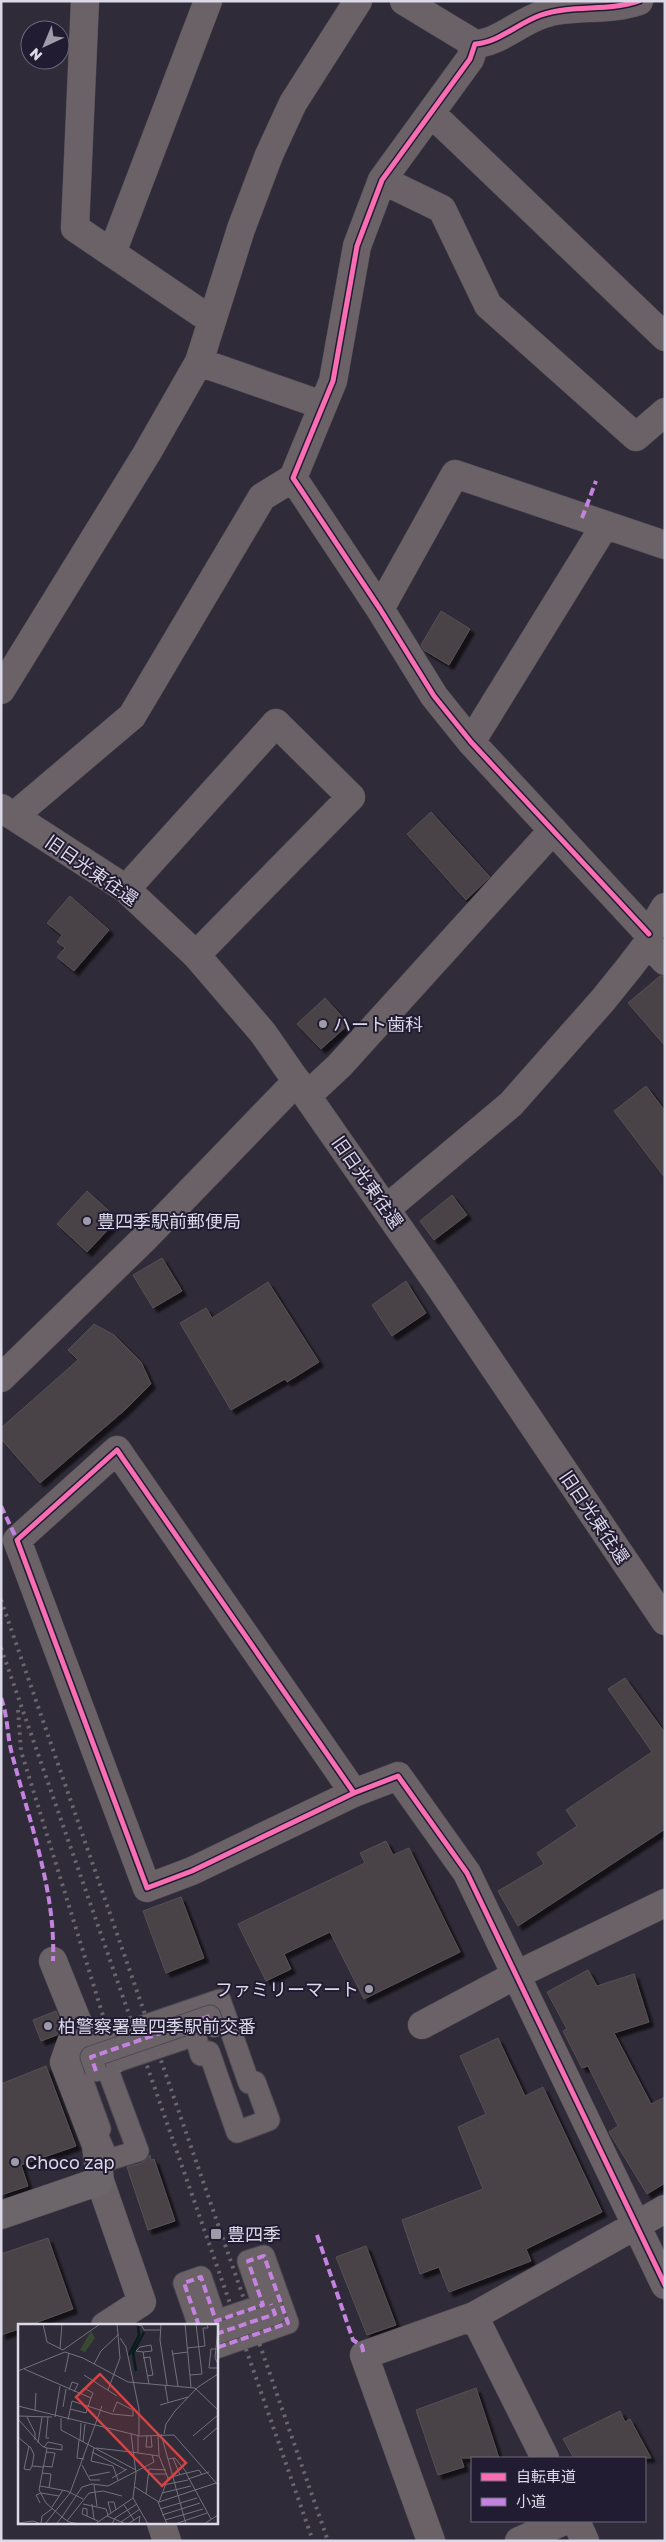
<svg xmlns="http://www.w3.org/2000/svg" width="666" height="2542" viewBox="0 0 666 2542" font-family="'Golos Text','Noto Sans JP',sans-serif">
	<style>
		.building { fill: #484246; stroke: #575155; filter: url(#shadow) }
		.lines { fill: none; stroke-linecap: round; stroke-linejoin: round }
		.pedestrian-casing { stroke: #4c4853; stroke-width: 23 }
		.minor-casing { stroke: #4c4853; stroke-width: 29 }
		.tertiary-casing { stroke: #4c4853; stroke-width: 29 }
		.secondary-casing { stroke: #4c4853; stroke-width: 29 }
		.pedestrian { stroke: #6a6266; stroke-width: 21 }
		.minor { stroke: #6a6266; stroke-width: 28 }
		.tertiary { stroke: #6a6266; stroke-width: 28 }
		.secondary { stroke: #6c6569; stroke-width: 28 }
		.rail { stroke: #6b666b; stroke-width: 4; stroke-dasharray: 2.5 5; stroke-linecap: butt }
		.pedestrian-bridge-casing { stroke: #4c4853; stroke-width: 23; stroke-linecap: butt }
		.pedestrian-bridge { stroke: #6a6266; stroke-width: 21 }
		.quiet { stroke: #c483df; stroke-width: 4; stroke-dasharray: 8 4; stroke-linecap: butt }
		.cycleway-casing { stroke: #221c33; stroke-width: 8 }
		.cycleway { stroke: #f96db3; stroke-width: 5 }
		.poi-dot { fill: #9f9caa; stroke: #221c33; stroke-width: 2 }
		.labels { text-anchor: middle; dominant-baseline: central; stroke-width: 4; stroke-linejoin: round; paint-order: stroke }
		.street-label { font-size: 18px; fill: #dcd9e8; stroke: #221c33 }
		.poi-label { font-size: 18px; fill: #dcd9e8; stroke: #221c33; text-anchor: start }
		.inset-river { fill: none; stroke: #0a1c1d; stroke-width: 2.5 }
		.inset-road { fill: none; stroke: #74717e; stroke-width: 1 }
		.view { fill: #d74345; fill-opacity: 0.15; stroke: #d74345; stroke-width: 2.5 }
		.inset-edge { fill: none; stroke: #dcd9e8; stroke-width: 2.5 }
	</style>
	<defs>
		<filter id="shadow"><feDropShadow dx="4.5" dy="4.5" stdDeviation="1" flood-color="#0009"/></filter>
	</defs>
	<rect width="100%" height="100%" fill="#2f2b38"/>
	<path class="building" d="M441,611L470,629L449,665L424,650L421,645Z
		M431,812L490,877L466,900L407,834Z
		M70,896L109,930L74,971L57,957L65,948L57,942L62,935L47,923Z
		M660,976H665V1046L628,1003Z
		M325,998L349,1024L321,1049L297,1024Z
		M646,1086L665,1111V1178L614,1111Z
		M87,1191L118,1219L87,1252L57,1224Z
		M452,1195L467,1215L434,1240L420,1221Z
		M162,1258L182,1291L153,1308L133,1275Z
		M406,1281L426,1313L392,1336L372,1305Z
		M268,1282L319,1362L287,1382L285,1379L231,1410L180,1323L206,1308L212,1318Z
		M94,1324L114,1335L141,1362L151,1384L126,1409L40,1483L1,1439V1428L78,1360L68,1350Z
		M625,1678L665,1733V1829L518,1926L498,1891L544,1864L537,1853L577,1826L566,1810L652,1752L608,1689Z
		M386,1841L393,1855L409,1848L460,1952L364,1999L330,1932L284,1954L291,1969L266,1981L238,1924L365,1863L360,1853Z
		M181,1897L204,1958L166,1973L143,1911Z
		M588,1970L597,1986L634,1974L649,2022L614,2033L651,2104L665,2097V2183L647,2194L609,2132L618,2126L588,2066L582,2068L563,2031L567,2029L547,1992Z
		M56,2011L61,2024L57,2035L41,2041L33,2020Z
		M498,2038L525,2096L543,2087L602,2212L526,2249L531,2261L449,2292L439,2267L420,2274L402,2220L483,2189L458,2127L486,2114L460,2056Z
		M46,2066L76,2146L21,2165L28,2186L1,2195V2084Z
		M150,2155L151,2160L154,2159L175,2221L148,2230L127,2167L142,2163Z
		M48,2238L73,2309L27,2326H19V2329L1,2335V2254Z
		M366,2246L396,2325L367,2335L336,2257Z
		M476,2388L499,2458H461L464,2467L438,2475L416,2410Z
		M620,2411L625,2422L630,2419L651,2458H574L563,2439Z"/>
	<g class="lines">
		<defs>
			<path id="pedestrian" d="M220,2000L249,2083L255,2082L269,2120L237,2132L209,2052L201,2055L195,2035L106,2065L138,2151L108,2160L96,2132L100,2129L72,2052L89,2046L87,2038L104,2032L106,2039Z
				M199,2326L184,2283L201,2277L216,2321L263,2305L248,2261L264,2256L288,2323L216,2348"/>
			<path id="minor" d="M85,1L75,228L211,320
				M404,1L475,44
				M639,1C607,12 573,4 541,15C518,23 498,43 475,44L470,59L382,180L357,246L333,381L293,478L380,609L434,696L471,742L649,934
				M432,114L665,337
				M382,180L442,209L488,305L636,437L665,412
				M112,253L208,1
				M199,362L322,405
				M380,609L455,474L665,545
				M1,690L147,453L199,362L241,229L269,155L293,103L358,1
				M471,742L605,525
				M14,816L132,716L262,497L293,478
				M126,889L276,723L351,797L196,955
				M648,943L665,961
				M308,1095L340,1065L553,830
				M386,1209L511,1104L603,1000L628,969L648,943L649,934L665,907
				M354,1793L192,1871L147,1888L17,1540L117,1450L354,1793L398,1776L467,1873L665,2285
				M53,1961L78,2023L64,2062L96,2145L100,2181L142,2302L105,2326
				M545,2458L474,2316L665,2209
				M576,2521L585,2541
				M161,2523L167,2541
				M431,2541L364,2355L474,2316
				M519,2541L564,2521"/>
			<path id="tertiary" d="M1,808L126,889L196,955L263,1033L440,1287L665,1621
				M1,1378L145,1238L297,1081
				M422,2025L516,1975L665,1903"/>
			<path id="secondary" d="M1,2215L100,2181"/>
		</defs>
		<use href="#pedestrian" class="pedestrian-casing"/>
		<use href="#minor" class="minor-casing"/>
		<use href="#tertiary" class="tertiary-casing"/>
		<use href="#secondary" class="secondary-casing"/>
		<use href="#pedestrian" class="pedestrian"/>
		<use href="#minor" class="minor"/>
		<use href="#tertiary" class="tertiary"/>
		<use href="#secondary" class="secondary"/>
		<path class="rail" d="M1,1600L328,2541
			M1,1648L313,2541
			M18,1710L21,1751L122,2077"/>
		<defs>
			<path id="pedestrian-bridge" d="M96,2071L91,2057L210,2016L214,2027
				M216,2334L275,2314L271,2304"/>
		</defs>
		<use href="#pedestrian-bridge" class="pedestrian-bridge-casing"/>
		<use href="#pedestrian-bridge" class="pedestrian-bridge"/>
		<path class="quiet" d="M582,518L596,481
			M1,1506L17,1540
			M1,1698C8,1716 7,1736 12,1754C29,1821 56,1891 53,1961
			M96,2071L91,2057L210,2016L214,2027
			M317,2235L353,2340L362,2346L364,2355
			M207,2325L208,2326
			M199,2326L184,2283L201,2277L216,2321L263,2305L248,2261L264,2256L288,2323L216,2348
			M216,2334L275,2314L271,2304"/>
		<defs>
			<path id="cycleway" d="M639,1C607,12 573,4 541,15C518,23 498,43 475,44L470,59L382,180L357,246L333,381L293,478L380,609L434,696L471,742L649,934
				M354,1793L192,1871L147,1888L17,1540L117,1450L354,1793L398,1776L467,1873L665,2285"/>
		</defs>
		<use href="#cycleway" class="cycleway-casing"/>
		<use href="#cycleway" class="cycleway"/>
	</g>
	<g class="poi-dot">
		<circle cx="323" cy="1024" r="5"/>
		<circle cx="87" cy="1221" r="5"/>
		<circle cx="369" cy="1989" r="5"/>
		<circle cx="48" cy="2026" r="5"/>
		<circle cx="15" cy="2162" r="5"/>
		<rect x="210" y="2228" width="12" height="12" rx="2.5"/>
	</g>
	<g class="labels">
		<g class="street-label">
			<text transform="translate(92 870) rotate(35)">旧日光東往還</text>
			<text transform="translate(368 1182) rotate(55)">旧日光東往還</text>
			<text transform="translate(595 1517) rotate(56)">旧日光東往還</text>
		</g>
		<g class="poi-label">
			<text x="333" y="1024">ハート歯科</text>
			<text x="97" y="1221">豊四季駅前郵便局</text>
			<text x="359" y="1989" text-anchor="end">ファミリーマート</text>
			<text x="58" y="2026">柏警察署豊四季駅前交番</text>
			<text x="25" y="2162">Choco zap</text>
			<text x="227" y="2234">豊四季</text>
		</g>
	</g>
	<g transform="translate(18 2324)">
		<rect width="200" height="200" fill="#2f2b38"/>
		<path d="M73,7L77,14L67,28L62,26Z" fill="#394932"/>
		<path class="inset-river" d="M111,31L121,11L120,2M118,47L115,29L126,8"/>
		<path class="inset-road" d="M25,0L29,18L45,26L82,0M117,0L124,2L126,6H142M143,0L142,16L149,61M167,0L173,63M200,4L197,34L200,40M102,14L108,23L121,85V111M169,24L187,22L185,4H190L189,0M42,25L44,0M198,25H193L191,44H200M154,26L160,62M125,28L118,27L122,23L133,21L134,27L125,28L131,60M154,30L170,28M125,34L132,33L133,41L135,51L129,52M76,40L83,27L101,10M6,45L73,74L68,89L52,85M0,47L47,28L65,34L110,58L177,64L200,86M47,48L51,29M66,51L99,72M172,51L184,50L178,0M147,61L150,78M51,66L54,58L60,60L56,68M90,66L102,34L99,0M62,70L66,64L75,69L73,74M142,81L170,73M0,82L122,112L156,111L200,161M45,83L48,65M17,87L18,69M0,92L34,93M9,93L17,109V116M30,93L28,114H31M37,93L42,62M43,94V106L118,146M0,95L24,122L26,123L29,124L44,126V121L30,118L26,123M50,96L54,77L94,90L115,92V86L99,78L95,88M143,110L168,200M146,110L148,100L157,87L180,63L200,50M120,111V129M140,111L141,132M129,112L128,123H134L133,112M175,112L200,91M0,113L13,124L16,131L14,142L25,143M61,116L59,134L66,135M62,116L63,99M185,116L200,103M65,118L67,100M20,119L24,93M11,122L6,145L12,146L14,142M29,124L21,166L28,179L44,193L38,200M76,124L73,137L95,142L100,156M78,124L113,128M74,128L108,146M113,128L141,132L150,154L141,178M155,134L162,151M150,135L157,134L169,149M64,141L72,156H82M25,142L34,143L37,129L28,128M24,149L33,150L31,164M169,149L181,146L184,151M130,150H149M71,152L92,148M94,154L109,145M150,154L168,149L193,195M170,155L191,148M76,161L79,182M145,161L170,156M22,162L49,167L65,175M117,163L141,178L198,159M144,169L173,162M128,170L131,145L148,146M115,174L130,200M140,178L149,200M22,179L18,171L23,169L41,172M65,180L88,185L90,191M74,180L76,195M106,181L116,196M34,183L45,166M142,185L179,174M93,189L90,178H96L98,186M144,191L182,179M69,192V185L65,184L64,190L80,197M89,192L108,200M44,193L64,163L74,160L90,162L136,138L134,131M44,193L51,198L62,200M147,196L185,185M49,197L71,169L85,167L104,172M103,198L122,185M0,199L15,197L23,200M23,199L24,192L35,184M27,200L52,169L84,82M77,200L115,174L118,149L113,110M94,200L97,194L119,180M110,200L122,192L121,200M157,200L189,189M186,200L200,191"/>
		<path class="view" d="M82,50L168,139L144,162L58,73Z"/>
		<rect width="200" height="200" class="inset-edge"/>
	</g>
	<rect width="666" height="2542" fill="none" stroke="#dcd9e8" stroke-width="5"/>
	<rect x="471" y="2457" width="175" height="65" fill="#221c33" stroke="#6c687b"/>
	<rect x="481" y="2473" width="25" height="8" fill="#f96db3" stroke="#6c687b"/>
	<text x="516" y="2482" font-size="15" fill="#dcd9e8">自転車道</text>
	<rect x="481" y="2498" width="25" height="8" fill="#c483df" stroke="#6c687b"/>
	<text x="516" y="2507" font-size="15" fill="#dcd9e8">小道</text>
	<g transform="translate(45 45) rotate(224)"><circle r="24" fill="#221c33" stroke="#6c687b"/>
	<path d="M0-4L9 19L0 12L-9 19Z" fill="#9f9caa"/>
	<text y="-8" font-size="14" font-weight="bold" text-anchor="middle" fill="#dcd9e8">N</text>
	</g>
</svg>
